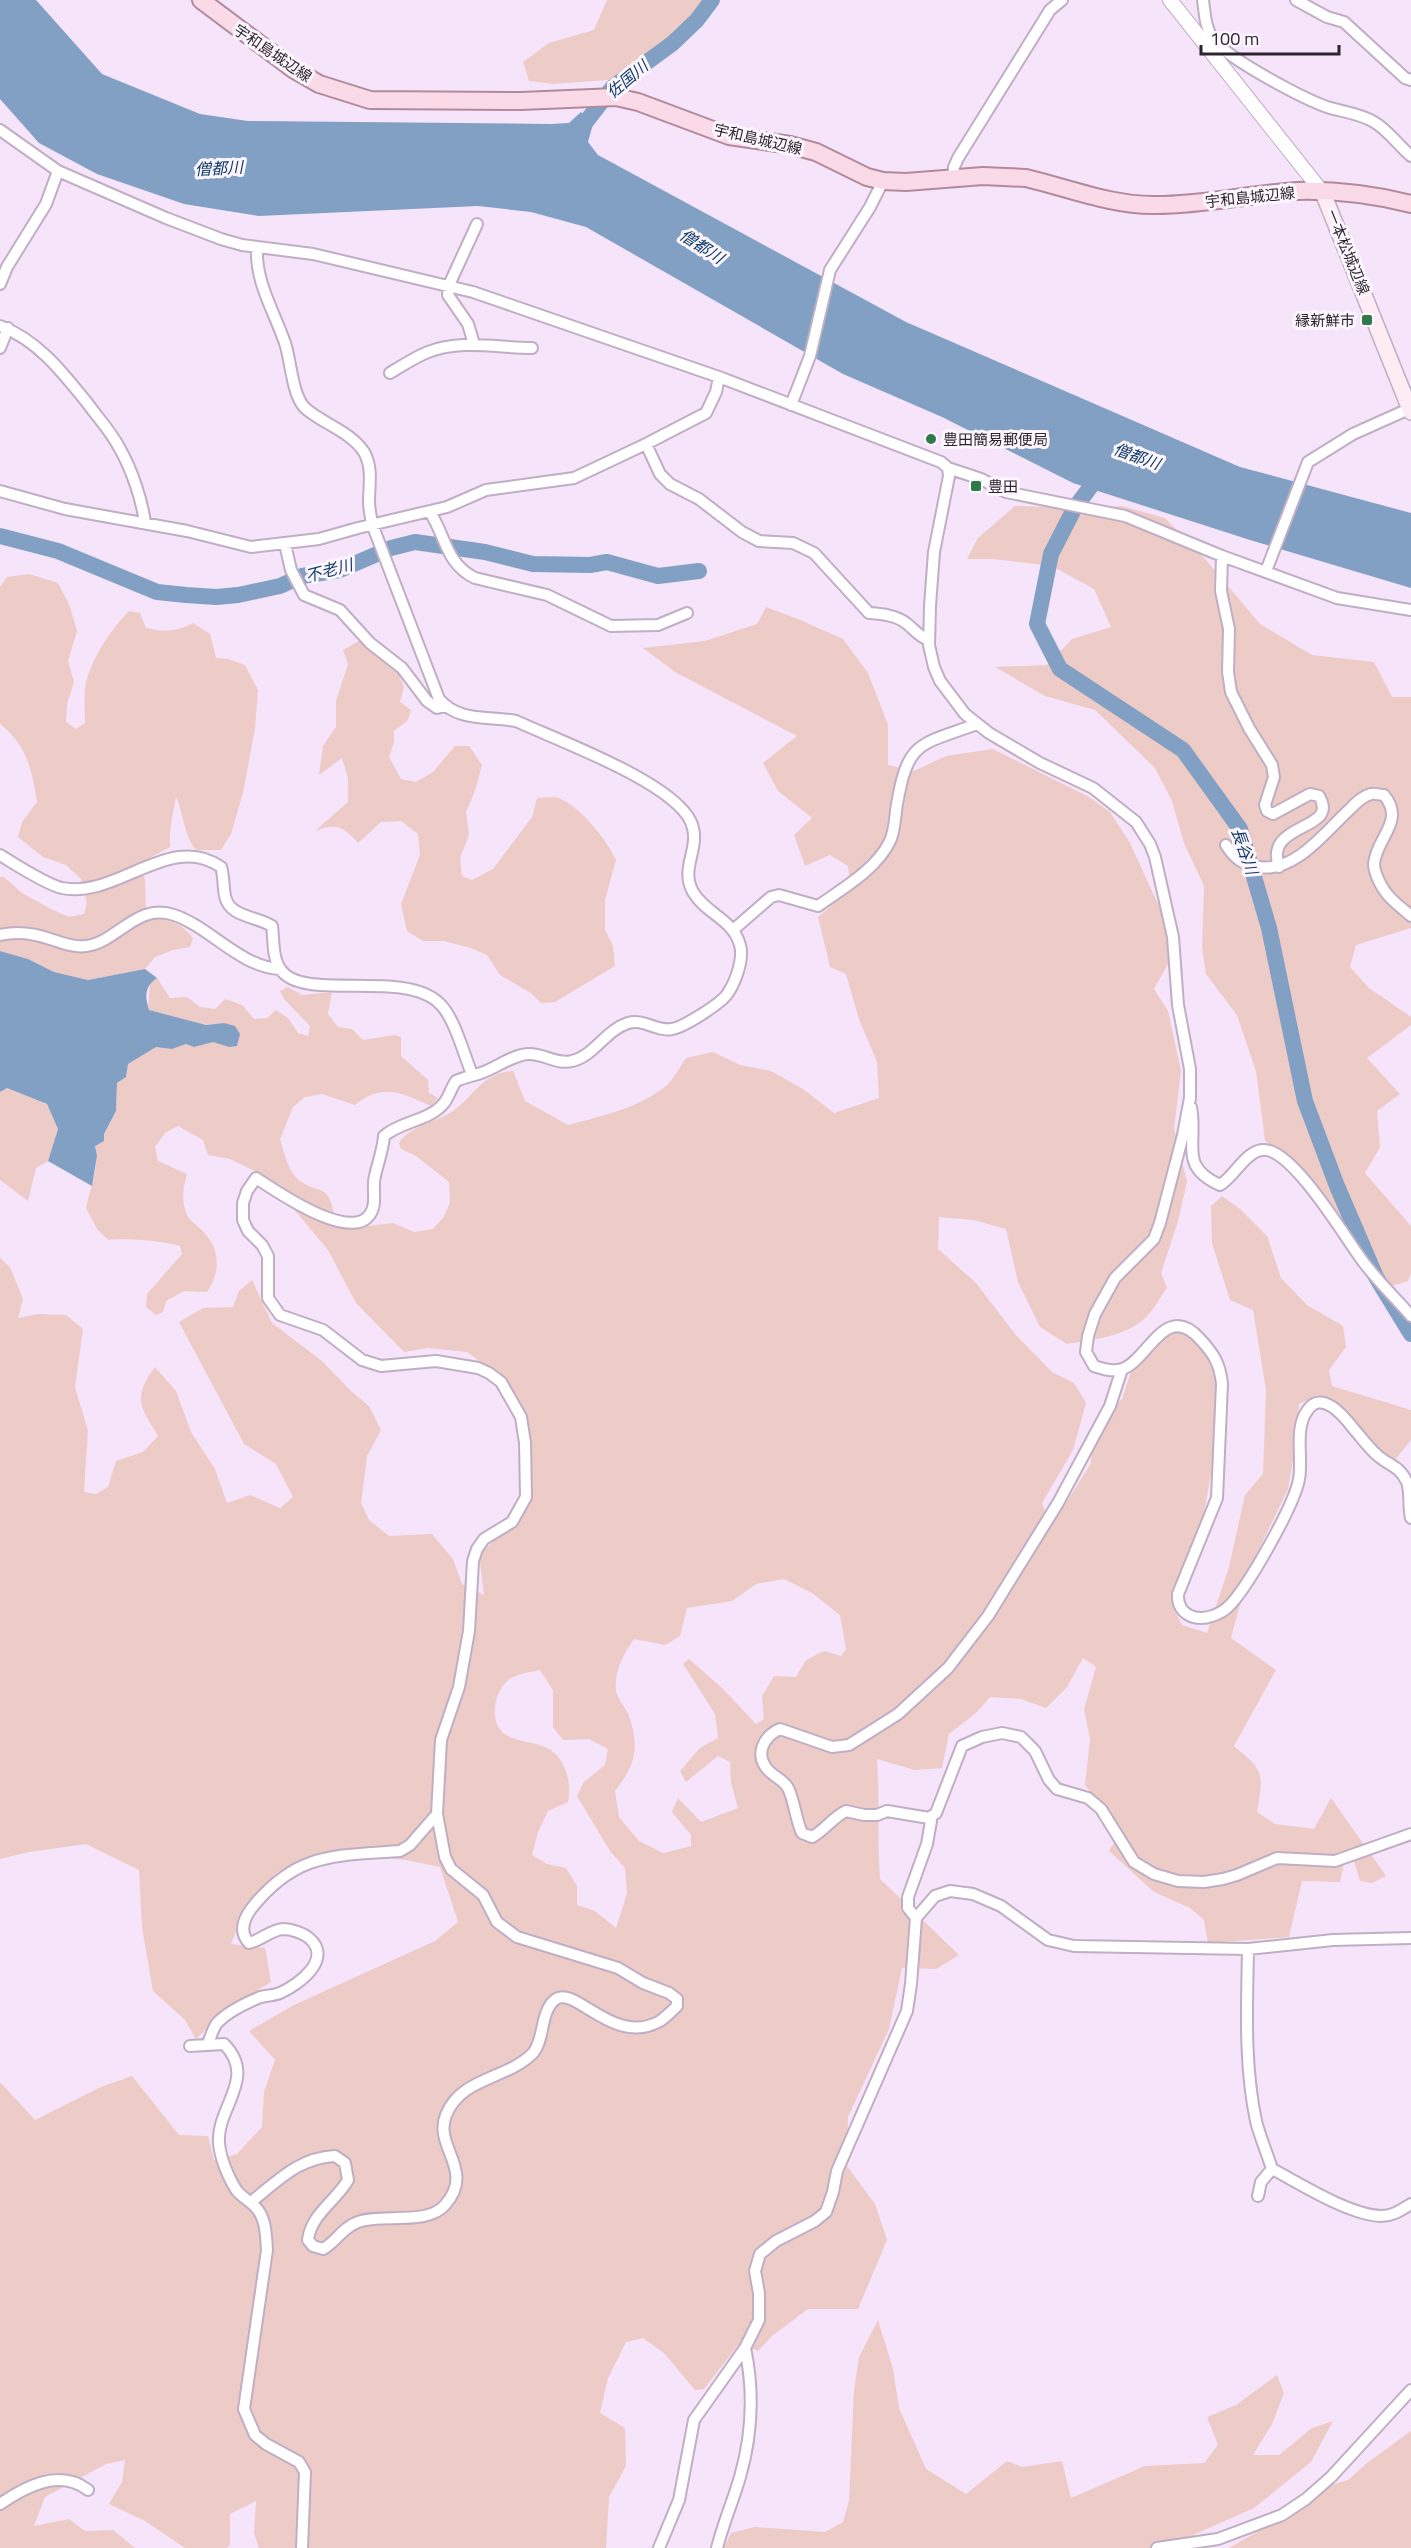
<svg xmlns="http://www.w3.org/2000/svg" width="1411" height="2548" viewBox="0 0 1411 2548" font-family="'Titillium Web','Noto Sans JP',sans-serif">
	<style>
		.green { fill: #edccc8; fill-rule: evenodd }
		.water { fill: #82a0c3 }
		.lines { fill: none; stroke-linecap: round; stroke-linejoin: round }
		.river { stroke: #82a0c3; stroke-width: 16 }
		.minor-casing { stroke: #bfaec4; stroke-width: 14 }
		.tertiary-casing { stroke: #bfaec4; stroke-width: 16 }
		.secondary-casing { stroke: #bfaec4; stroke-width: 18 }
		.primary-casing { stroke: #b18a9c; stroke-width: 20 }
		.minor { stroke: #fff; stroke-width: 10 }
		.tertiary { stroke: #fff; stroke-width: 14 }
		.secondary { stroke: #fdecf3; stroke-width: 15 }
		.primary { stroke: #fbdae7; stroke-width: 16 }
		.poi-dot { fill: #2f7a49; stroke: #fdf6ff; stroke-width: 2 }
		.labels { text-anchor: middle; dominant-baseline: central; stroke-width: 6; stroke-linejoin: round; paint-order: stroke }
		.street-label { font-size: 15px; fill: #2c252e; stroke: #fdf6ff }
		.poi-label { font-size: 15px; fill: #2c252e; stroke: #fdf6ff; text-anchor: start }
		.water-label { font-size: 16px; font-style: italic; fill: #0f3c69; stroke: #fdf6ff }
	</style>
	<rect width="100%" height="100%" fill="#f6e4fb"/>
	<path class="green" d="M607,0H704L655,66L607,80L554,84L529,81L523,62L549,43L594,30Z
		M1015,506L1091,508L1122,506L1165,518L1206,560L1260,624L1312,655L1374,662L1392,697H1411V928L1356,945L1350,967L1369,988L1411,1017V1025L1367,1058L1400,1094L1377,1111L1380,1147L1365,1173L1411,1226V1273L1408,1281L1381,1289L1344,1245L1308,1192L1265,1140L1256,1071L1237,1015L1206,974L1202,947L1204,886L1184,843L1172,801L1155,768L1095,710L1045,696L995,667L1047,665L1072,639L1111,627L1094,589L1052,566L993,559H967L978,538Z
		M29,574L58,583L69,604L77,631L68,661L74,682L67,704L66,722L76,729L85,723C85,712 84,700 85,689C88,663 111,629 129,611L140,613L146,628C165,632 176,632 193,623L210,634L216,658L228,659L245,665L258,690L255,728L243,793L231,834L221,850H196C184,836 184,814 176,797C173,814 169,830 170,847L140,863L145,880L146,918C166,919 180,921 193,938L190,947L173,950L155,957L145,969L88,980L54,972L28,959L0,951V877H4L22,893L51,909L69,917L84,914L87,903L81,879L66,865L43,857L18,837L22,822L37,802C32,770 27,745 0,724V587L7,577Z
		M766,607L798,619L843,639L868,673L888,725V765L914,771L946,756L993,749L1089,797L1110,812L1130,843L1169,928L1168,964L1154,989L1168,1011L1181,1071L1174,1128L1187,1182L1178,1221L1161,1273L1167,1288C1160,1297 1155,1308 1147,1316C1127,1337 1095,1339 1067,1344L1040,1327L1018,1282L1006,1229L974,1220L939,1217L938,1249L976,1283L1015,1334L1052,1372L1074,1383L1086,1403L1073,1450L1042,1503L1051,1527L1091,1463V1429L1122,1399L1137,1353L1171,1323L1200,1328L1214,1361L1219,1402L1214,1457L1204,1513L1173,1608L1182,1625L1207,1633L1229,1567L1245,1495L1263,1474L1266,1390L1253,1310L1230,1300L1212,1243L1211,1206L1222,1196L1240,1209L1267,1236L1281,1278L1307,1305L1343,1326L1346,1347L1329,1370L1332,1386L1411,1410V1440L1393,1462L1368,1441L1349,1412L1318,1395L1299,1404L1296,1443L1288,1489L1250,1568L1231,1638L1276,1670L1234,1746C1264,1771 1264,1773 1257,1812L1275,1824L1314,1829L1331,1798L1386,1876L1372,1883L1360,1881L1354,1861L1344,1864L1340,1882L1302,1881L1289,1937L1208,1943L1204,1920L1190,1908L1154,1892L1109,1851L1121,1831L1085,1785L1090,1739L1084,1710L1096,1667L1083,1658L1067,1687L1046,1708L1021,1699L990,1697L976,1713L949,1734L942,1768L915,1770L877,1759C880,1799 877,1839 880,1879L959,1955L936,1969L902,1968L889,2029L848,2117L847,2166L875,2204L887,2240L858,2309H808L772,2336L758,2351L739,2344L704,2389L695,2390L664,2353L643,2338L626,2342L608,2378L600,2413L625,2428L626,2466L609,2497L606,2548H259L254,2533L256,2501L230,2514V2544L227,2548H185L145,2521L109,2504L122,2482L125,2460L106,2464L45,2497L34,2526L69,2519L85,2531L113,2530L135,2548H0V2082L35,2120L101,2087L132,2076L179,2135L208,2136L214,2160L237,2154L262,2127L264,2092L275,2060L249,2031L294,2005L435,1941L458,1922L440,1867L406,1860L330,1852L277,1872L245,1909L231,1944L265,1948L271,1982L227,2009L196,2039L185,2020L153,1991L142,1927L139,1870L86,1844L29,1852L0,1859V1258L10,1267L23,1299L18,1318L39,1314L66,1315L83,1329L75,1387L88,1431L84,1492L96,1494L108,1487L116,1461L143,1452L158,1436C140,1406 132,1399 155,1367L176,1391L191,1432L215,1469L227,1503L250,1495L280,1508L293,1497L276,1464L244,1444L179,1322L203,1308L233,1307L239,1291L252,1280L272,1323L322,1361L351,1391L369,1406L381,1430L367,1456L361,1503L369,1520L389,1536L432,1534L453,1559L462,1584L484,1595L479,1554L521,1518L528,1474L526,1419L505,1379L467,1352L428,1348L404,1352L356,1303L328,1250L267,1177L230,1159L208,1155L203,1140L178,1126L165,1133L155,1147L158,1161L187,1174C183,1188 181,1201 187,1215C191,1223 202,1228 207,1236C221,1253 219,1275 207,1292L184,1291L166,1301L163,1312L156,1315L146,1307L147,1294L182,1254L180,1246C161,1241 127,1238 108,1240L97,1229L86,1208C90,1188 100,1167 95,1146L104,1134L116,1111L117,1083L126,1077L128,1064L156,1047L172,1048L186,1044L194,1047L213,1041L229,1047L224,1023L206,1025L148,1010L150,983L157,978L170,998L187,997L200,1007L215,1009L225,999L242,1005L254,1019L267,1018L276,1010L288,1018L298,1033L308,1036L310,1026L284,999L280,991L288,987L302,995L332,992L328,1014L338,1027L352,1029L363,1040L395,1035L401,1037V1056L428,1080L429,1093L438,1098L431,1106C402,1093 382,1082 355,1105L322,1094L305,1097L293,1107L280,1139C284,1152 288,1172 300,1181C321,1195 328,1183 334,1214L368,1226L393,1223L414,1232L433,1229L443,1218L450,1203L449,1182L416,1156L401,1149L399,1143C409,1127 432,1123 448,1114C473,1100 481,1072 513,1071L525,1101L568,1125C601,1116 640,1108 667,1085C674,1078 680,1067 686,1058L713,1052L740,1065L771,1071L803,1089L834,1113L879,1098L877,1062L859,1019L846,974L830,967L818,917L851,889L848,866L830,855L805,866L794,835L812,818L778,791L763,763L797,736L675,672L643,648L705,641L757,624ZM784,1579L812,1593L840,1615L846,1649L841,1656L824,1651L806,1660L796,1677L774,1676L762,1696L764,1719L756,1724L722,1688L689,1659L683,1664L715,1714L718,1738L700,1748L680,1771L686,1782L718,1756L730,1762L731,1783L738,1808L701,1822L678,1798L672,1812L691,1835V1846L663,1853L639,1841L619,1817L615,1791C635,1765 640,1749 629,1716C626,1708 618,1700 616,1691C614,1672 623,1654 634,1639L665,1645L680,1636L687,1608L732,1601L756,1584ZM540,1670L553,1690V1727L563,1740L589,1739L608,1749L605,1765L584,1782L577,1796L610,1851L625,1868L627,1893L616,1928L595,1911L577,1905V1886L566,1868L547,1864L532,1855L538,1832L548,1811L568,1802C572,1783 566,1756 545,1747C533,1742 518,1742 506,1735C487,1723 494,1686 513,1677C521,1673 532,1672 540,1670Z
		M359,641L399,675L404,687L400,702L411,710L408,720L394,731V742L389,757L401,779L416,782L433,772L455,746H469L482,765L475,791L466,812L469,835L460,858L462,876L472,880L493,869L532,817L537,798C545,798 554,796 561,799C581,808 607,840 616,860L605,900V930L613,946L615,966L555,1002L541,1003L531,993L500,975L487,955L471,948L444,941H423L407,931L401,904L420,855L418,834L401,821L381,822L358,843C343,826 336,823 315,831L348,802V778L342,758L319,775L323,746L336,727V701L348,664L343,650Z
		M7,1088L47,1104L58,1129L48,1161L36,1168L28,1201L0,1180V1092Z
		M878,2320L893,2369L899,2408L926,2469L966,2494L1007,2461L1022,2467L1062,2461L1071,2498L1145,2466L1204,2463L1218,2445L1207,2417L1236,2405L1277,2375L1284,2393L1272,2424L1253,2455H1279L1312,2428L1333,2421L1311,2462L1254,2508L1164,2548H724L731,2533L754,2527L825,2532L843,2522L849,2501L854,2390L859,2357Z
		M1411,2431V2548H1229L1269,2525L1311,2491L1348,2480L1367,2463Z"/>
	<path class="water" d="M0,0H36L102,74L200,114L248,121L551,124L569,123L581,112L593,124L588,142L598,155L906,322L1240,467L1411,513V588L1250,540L1073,483L942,417L843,374L586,227L531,212L478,206L259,216L184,204L97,174L39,143L0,99Z
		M0,951L28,959L54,972L88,980L145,969L157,978C144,987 145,997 149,1010L206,1025L224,1023L235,1026L240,1034L237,1046L229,1047L213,1042L194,1047L186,1044L172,1049L156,1047L128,1064L126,1077L117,1083L116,1111L104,1134V1141L95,1146L97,1156L92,1186L48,1161L58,1129L47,1104L7,1088L0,1092Z"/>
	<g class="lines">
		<path class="river" d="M575,136L613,87L673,43L697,20L712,0
			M1103,470L1074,509L1051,554L1037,624L1060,669L1183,750L1240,829L1269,928L1305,1101L1337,1186L1376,1277L1411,1334
			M0,536L58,551L157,592L186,595L216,597L238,595L280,586L302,576L340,570L391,548L415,542L485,552L533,564L590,565L607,562L658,576L699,571"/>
		<defs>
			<path id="minor" d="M1203,0C1205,14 1205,27 1213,39C1228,59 1302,98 1327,107C1343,112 1359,113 1374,122C1388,130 1399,146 1411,156
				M1296,0L1327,17L1344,22L1405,78L1411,80
				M0,130L58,171L166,218L221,239L242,245L313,254L473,292L719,377L941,462L948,468L981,479L1006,492L1125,516L1222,556L1337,598L1411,610
				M953,178L954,167L958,158L1050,10L1062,0
				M0,284L7,267L46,204L58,171
				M0,326C38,340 63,373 88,404C99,419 112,433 120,449C132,470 142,500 145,523
				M474,344L468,324L448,295L449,285L477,224
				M0,348L8,328
				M390,373C402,366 415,357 428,352C461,339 498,348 532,348
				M791,405L810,356L830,270L870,207L883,181
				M646,444L660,474L670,484L699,499L742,532L759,541L793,543L814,553L869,613C881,614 896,615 906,623C914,629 919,637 929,640
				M948,468L949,476L934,552L930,606L929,645L934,667L940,681L965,714L989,733L1040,763L1093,788L1136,822L1150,844L1155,857L1173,937L1178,1005L1190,1069V1098L1183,1135L1160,1223L1154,1239L1115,1278L1095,1314L1088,1336L1086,1352L1094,1366C1103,1369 1112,1372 1122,1369C1148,1361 1165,1300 1200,1339C1214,1354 1220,1364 1222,1384L1217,1498L1178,1594C1177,1614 1195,1622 1212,1616C1218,1614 1224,1611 1228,1607C1247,1589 1295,1504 1299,1479C1303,1459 1294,1429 1307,1411C1321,1389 1343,1415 1353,1428C1361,1437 1368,1447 1377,1455C1389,1466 1399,1465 1407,1482C1411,1494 1408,1506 1411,1518
				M0,491L65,509L187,531L251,547L319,539L358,528L447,507L486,490L574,478L646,444L706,413L716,392L719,377
				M430,512C446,537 446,564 475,578L547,595L611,626L658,625L687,613
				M285,544L291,570L304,595L340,610L370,643L402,668L427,701L437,708L445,706
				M1222,556L1221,591L1229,629L1228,672L1231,692L1249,728L1272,765L1274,777L1265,805L1267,811L1273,814L1310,794L1319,796C1341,832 1263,821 1279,867
				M1266,571L1308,462L1353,434L1411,408
				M1226,845C1234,858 1243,865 1259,867C1295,873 1325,832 1349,810C1355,804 1362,796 1371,794C1374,793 1380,795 1384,795C1406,821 1376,838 1374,864C1374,872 1380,884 1384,890C1390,900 1402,908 1411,916
				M0,855C15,864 45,884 62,888C117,899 170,831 221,867C224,876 223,886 225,896C229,917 256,916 272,926C274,940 272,958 281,970C303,1002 404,969 439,1003C454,1016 464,1055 472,1074
				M733,930L771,897L779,895L818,906C842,889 877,869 890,841C895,831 895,815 897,804C908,740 920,745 977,724
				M0,935C17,931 33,933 50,939C61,942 73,948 86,946C118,942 137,902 174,915C210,927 240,967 280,969
				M1191,1107C1198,1144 1178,1166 1220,1185C1234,1177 1245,1152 1262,1150C1290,1146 1342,1232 1357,1253C1372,1276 1393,1295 1411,1316
				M1122,1369L1110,1406L1058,1503L988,1616L948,1668L898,1714L849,1745L832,1747L780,1729C764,1736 754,1754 768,1770C774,1777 783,1779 788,1788C795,1802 795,1818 802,1833L812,1837C825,1830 832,1818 846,1811L864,1815H877L887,1811L929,1818L936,1813L962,1746L982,1737L1002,1733L1021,1737L1035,1751L1049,1780L1057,1789L1088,1798L1101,1809L1134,1862L1154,1874L1178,1881L1204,1882L1223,1879L1237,1875L1277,1858L1335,1861L1411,1834
				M916,1918L908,1908V1897L927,1844L931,1821L929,1818
				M1248,1949C1247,2006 1244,2064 1256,2121C1260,2137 1267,2153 1272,2169
				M208,2043C211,2037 213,2027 218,2022C228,2012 244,2004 258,1998C265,1995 273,1996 280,1993C298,1985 334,1959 309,1938C303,1933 291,1929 283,1929C271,1930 261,1940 249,1943C239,1932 243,1920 251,1909C296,1852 334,1856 400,1851L410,1845L437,1814
				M190,2046L224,2044C258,2078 216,2108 219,2143C220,2158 229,2179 237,2191C243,2198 252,2202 258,2210C266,2221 266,2236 267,2250L244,2409L255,2435L266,2444L299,2462L305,2472L302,2548
				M1258,2196L1261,2182L1272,2169C1301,2184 1349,2215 1381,2216C1393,2216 1401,2210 1411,2204
				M251,2202C279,2180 298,2158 335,2156L345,2163L348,2180C336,2201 311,2214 308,2240L313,2246L323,2249C336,2242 343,2227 358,2222C381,2213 427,2226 445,2205C476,2170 433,2147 446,2115C461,2077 508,2079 533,2053C545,2039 540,2010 556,1999C576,1986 614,2047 660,2021C666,2017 672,2011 677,2006V1999L669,1993L643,1983L618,1968L517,1937L497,1922L483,1895L451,1869L445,1857L437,1814L441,1740L459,1687L469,1631L473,1561L477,1549L484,1539L512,1522L526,1497L525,1443L521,1417L501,1382L489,1373L478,1368L436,1361L381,1366L362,1360L323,1330L280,1315L268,1298V1256L262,1245L248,1231L243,1220V1203L247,1191L256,1178C276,1191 360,1250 373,1208C376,1198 372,1186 375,1176C378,1162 383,1150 384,1136C401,1121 430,1121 444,1103C449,1097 451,1088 456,1081C465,1077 473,1076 481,1073C496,1068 512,1055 528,1054C543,1053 557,1065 572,1061C594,1056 606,1030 628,1023C644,1018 656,1032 672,1029C684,1027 722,1003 728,993C736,981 744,958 740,945C733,919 706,914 693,892C679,867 702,848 691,822C673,782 557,740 516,721C488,716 458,722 439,699L372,524C371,517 369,509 369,502C369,485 373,468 364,452C350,431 323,424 305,408C292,395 291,361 285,343C274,311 255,282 257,247
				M0,2504C25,2487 59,2468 88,2490
				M659,2548L679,2500L694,2420L745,2348L759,2320V2293L755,2271L760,2254L776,2241L815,2221L826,2212L833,2192L837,2171L907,2011L911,1984L916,1918L935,1896L950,1891L973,1894L1001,1906L1048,1940L1074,1946L1248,1949L1333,1940L1411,1938
				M717,2548C723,2524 733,2501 740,2477C752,2435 754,2390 745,2348
				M1157,2548L1218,2539L1282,2515L1306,2499L1331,2477L1411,2390"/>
			<path id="tertiary" d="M1170,0L1323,193"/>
			<path id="secondary" d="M1323,193L1411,412"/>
			<path id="primary" d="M201,0L293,69L319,84L370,100L521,101L616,97L638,102L729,136L790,145L816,152L867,177L883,181L906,182L983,176L1026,178C1068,188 1113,206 1156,205C1204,205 1250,194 1297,191C1335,190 1375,195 1411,204"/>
		</defs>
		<use href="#minor" class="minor-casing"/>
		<use href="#tertiary" class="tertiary-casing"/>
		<use href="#secondary" class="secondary-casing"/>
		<use href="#primary" class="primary-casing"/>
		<use href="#minor" class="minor"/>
		<use href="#tertiary" class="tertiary"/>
		<use href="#secondary" class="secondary"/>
		<use href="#primary" class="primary"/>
	</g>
	<g class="poi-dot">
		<rect x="1361" y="314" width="12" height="12" rx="3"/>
		<circle cx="931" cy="439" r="6"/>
		<rect x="970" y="480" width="12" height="12" rx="3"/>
	</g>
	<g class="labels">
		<g class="street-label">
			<text transform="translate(273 53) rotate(34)">宇和島城辺線</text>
			<text transform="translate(758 139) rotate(13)">宇和島城辺線</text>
			<text transform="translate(1250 197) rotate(-6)">宇和島城辺線</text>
			<text transform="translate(1348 252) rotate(68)">一本松城辺線</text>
		</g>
		<g class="poi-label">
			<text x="1355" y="320" text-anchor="end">縁新鮮市</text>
			<text x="943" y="439">豊田簡易郵便局</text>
			<text x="988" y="486">豊田</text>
		</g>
		<g class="water-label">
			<text transform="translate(627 79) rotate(-40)">佐国川</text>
			<text transform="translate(219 168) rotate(-3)">僧都川</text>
			<text transform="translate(702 246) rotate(33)">僧都川</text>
			<text transform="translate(1137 456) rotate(20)">僧都川</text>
			<text transform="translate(329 570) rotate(-15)">不老川</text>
			<text transform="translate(1245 851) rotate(71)">長谷川</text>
		</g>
	</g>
	<path d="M1201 45v9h138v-9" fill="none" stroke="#2c252e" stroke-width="3"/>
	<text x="1210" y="45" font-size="18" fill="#2c252e" stroke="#fdf6ff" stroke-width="4.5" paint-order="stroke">100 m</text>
</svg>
